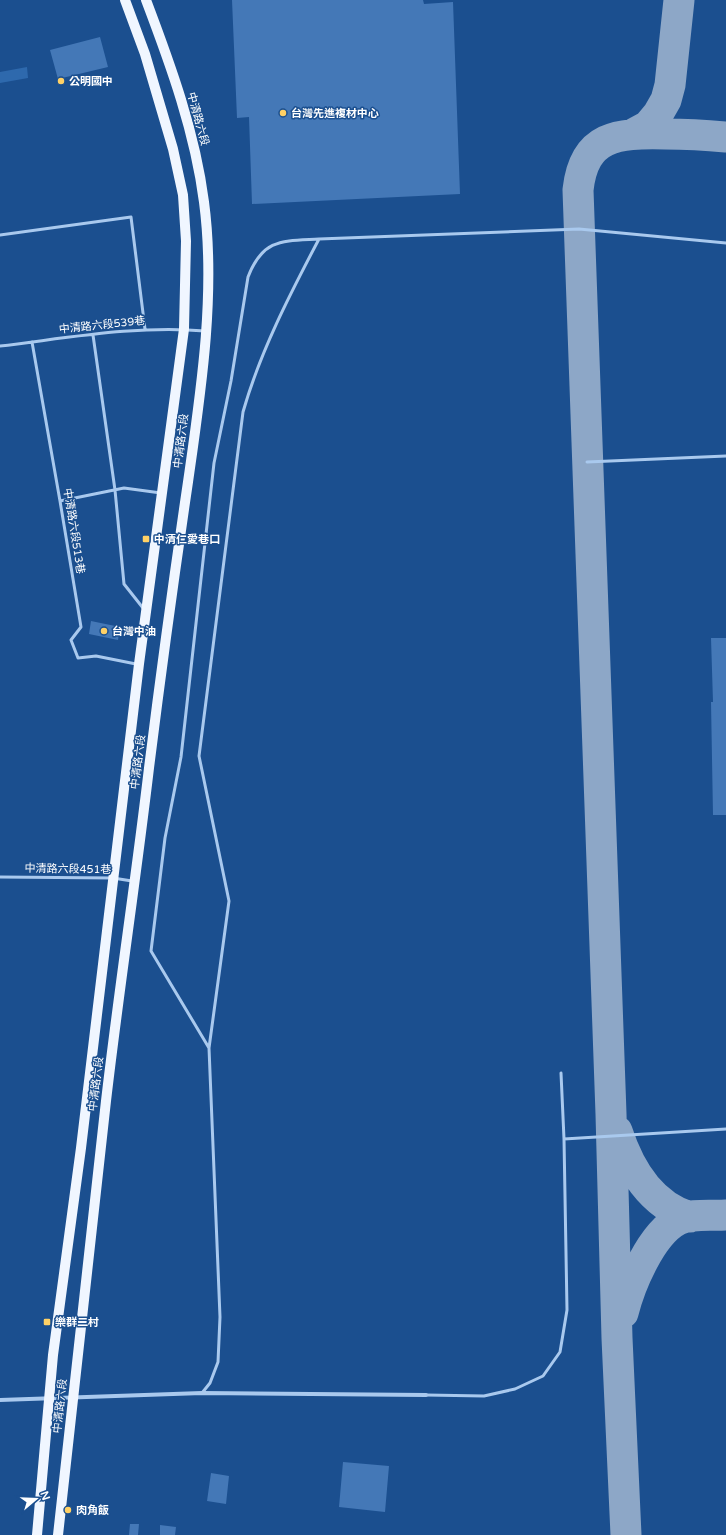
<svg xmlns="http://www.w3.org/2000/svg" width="726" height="1535" viewBox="0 0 726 1535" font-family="'Varela Round','Noto Sans TC',sans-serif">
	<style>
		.green { fill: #2e69ad }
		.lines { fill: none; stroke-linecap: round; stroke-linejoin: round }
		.taxiway { stroke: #8da7c7; stroke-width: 31 }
		.building { fill: #4478b7 }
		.lane { stroke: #a9c9ee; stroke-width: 3 }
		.street { stroke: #a9c9ee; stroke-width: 4 }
		.primary { stroke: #f0f6ff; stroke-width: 10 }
		.poi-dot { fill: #ffd166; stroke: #1b4f8f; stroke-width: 1.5 }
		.labels { text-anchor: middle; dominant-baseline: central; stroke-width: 3; stroke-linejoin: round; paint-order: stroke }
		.poi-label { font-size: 11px; font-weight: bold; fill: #fff; stroke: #1b4f8f; text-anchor: start }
		.street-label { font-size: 11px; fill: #fff; stroke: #1b4f8f }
	</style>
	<rect width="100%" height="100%" fill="#1b4f8f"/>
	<path class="green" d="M27,67L28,78L0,83V72Z"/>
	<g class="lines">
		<path class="taxiway" d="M635,133L648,126L658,114L666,100L670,85L679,0
			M617,1131C629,1168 651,1205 690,1217
			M623,1313C630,1285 651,1234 678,1220C691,1213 711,1216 726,1215
			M626,1535L617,1338L611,1114L578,190C584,135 617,133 665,134C685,134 705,135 726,137"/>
	</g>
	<path class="building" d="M232,0H423L424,4L453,2L460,194L252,204L249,117L237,118Z
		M100,37L108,67L58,79L50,50Z
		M91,621L120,627L118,640L89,634Z
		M711,638H726V815H713L711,702H713Z
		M343,1462L389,1466L385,1512L339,1507Z
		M211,1473L229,1476L226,1504L207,1501Z
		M130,1524H139L138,1535H129Z
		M160,1525L176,1527L175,1535H160Z"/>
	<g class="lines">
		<path class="lane" d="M0,235L131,217L145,329
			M93,335L115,490L124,584L143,608
			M32,342L60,501L81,627L71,640L78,658L96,656L136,664
			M0,346C68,338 137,325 205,331
			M587,462L726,456
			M60,501L124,488L161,493
			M0,877L113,878L132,881
			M209,1048L151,951L165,838L181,757L214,463L231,381L248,277C263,238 283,241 319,239
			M564,1139L726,1129
			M202,1393L210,1383L218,1362L220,1317L209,1048L229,901L199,756L243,412C260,352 290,294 319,239L579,229L726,243
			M426,1395L484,1396L515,1389L543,1376L560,1352L567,1310L564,1139L561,1073"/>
		<path class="street" d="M0,1400L202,1393L426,1395"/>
		<path class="primary" d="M37,1535L53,1355L81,1148L139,664L184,329L186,241L183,195L173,149L145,54L125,0
			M58,1535C74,1390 89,1245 106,1101C119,989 136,879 149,768C161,672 174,577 188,482C201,391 216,293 204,202C195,132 171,66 146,0"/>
	</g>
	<g class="poi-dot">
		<circle cx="61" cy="81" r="4"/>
		<circle cx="283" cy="113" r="4"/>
		<rect x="142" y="535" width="8" height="8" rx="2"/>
		<circle cx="104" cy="631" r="4"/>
		<rect x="43" y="1318" width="8" height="8" rx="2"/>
		<circle cx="68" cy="1510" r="4"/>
	</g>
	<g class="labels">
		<g class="poi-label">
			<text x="69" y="81">公明國中</text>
			<text x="291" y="113">台灣先進複材中心</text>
			<text x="154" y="539">中清仁愛巷口</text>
			<text x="112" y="631">台灣中油</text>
			<text x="55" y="1322">樂群二村</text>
			<text x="76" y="1510">肉角飯</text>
		</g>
		<g class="street-label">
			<text transform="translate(198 119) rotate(75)">中清路六段</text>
			<text transform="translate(102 325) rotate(-6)">中清路六段539巷</text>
			<text transform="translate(181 441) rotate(-83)">中清路六段</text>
			<text transform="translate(74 531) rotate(81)">中清路六段513巷</text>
			<text transform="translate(138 762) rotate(-83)">中清路六段</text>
			<text transform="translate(68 869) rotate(1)">中清路六段451巷</text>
			<text transform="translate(96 1084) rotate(-83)">中清路六段</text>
			<text transform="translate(60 1406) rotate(-84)">中清路六段</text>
		</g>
	</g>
	<g transform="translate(36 1499) rotate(71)" stroke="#1b4f8f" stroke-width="3" paint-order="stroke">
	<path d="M0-3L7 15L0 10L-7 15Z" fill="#ffffff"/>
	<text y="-6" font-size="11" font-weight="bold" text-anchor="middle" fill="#ffffff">N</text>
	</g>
</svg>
